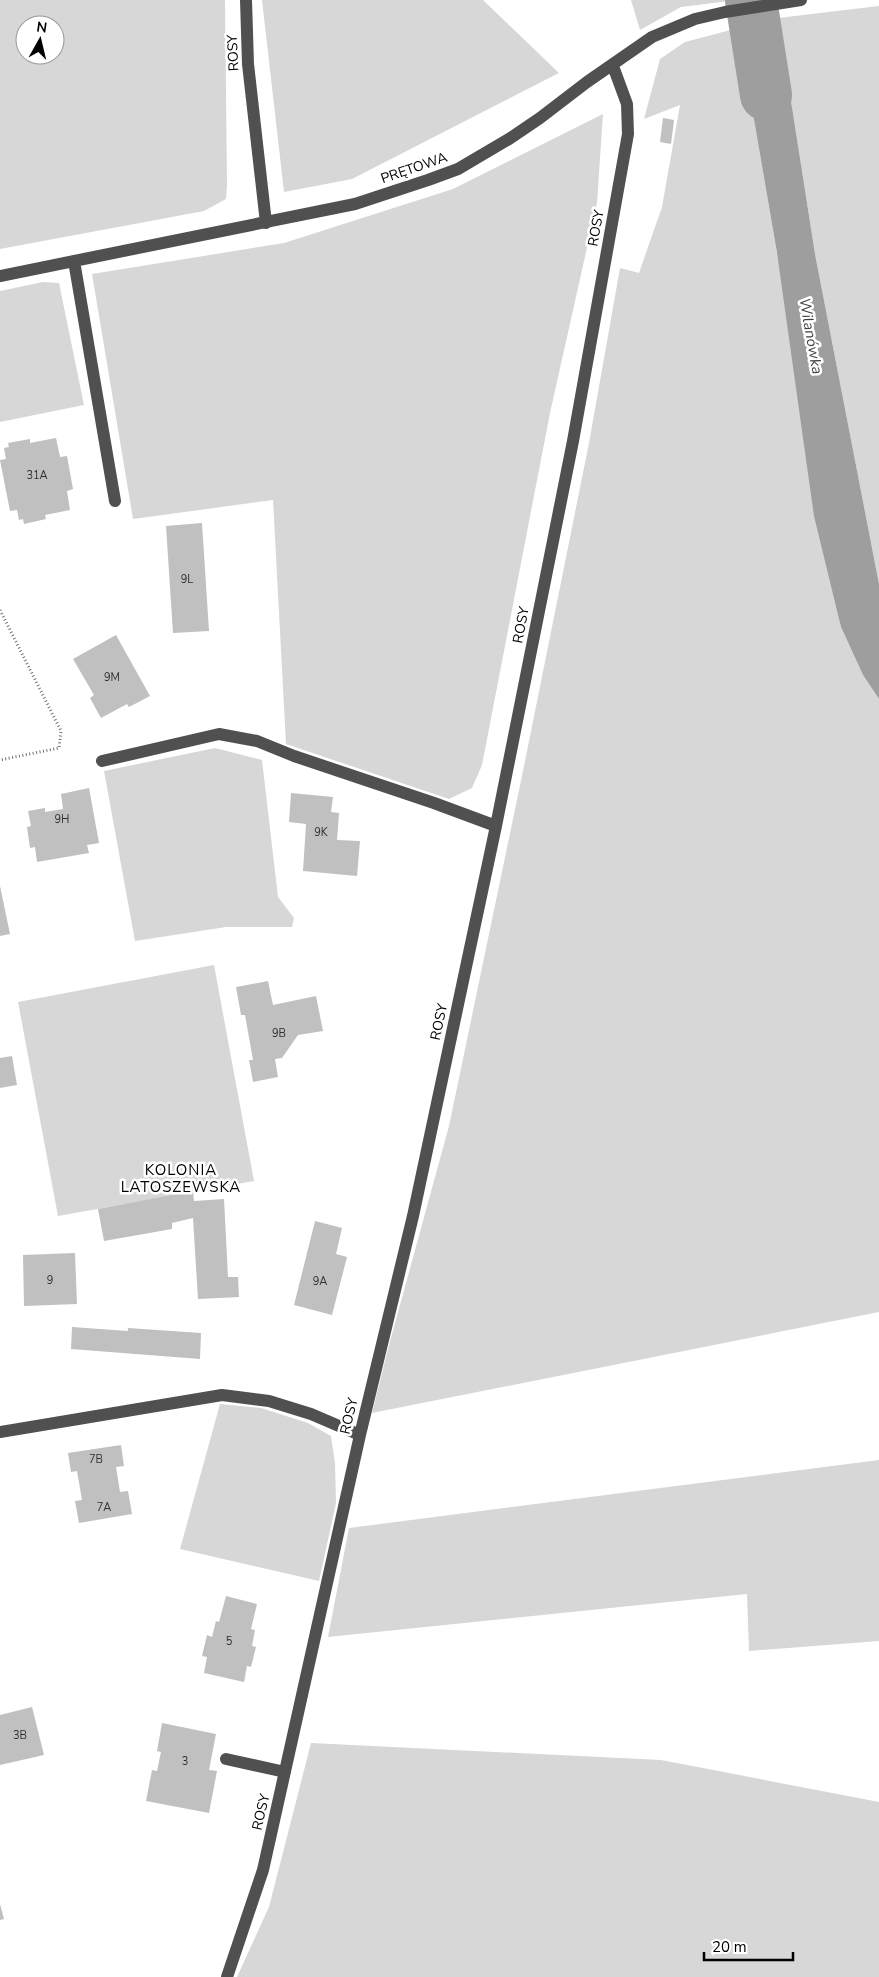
<svg xmlns="http://www.w3.org/2000/svg" width="879" height="1977" viewBox="0 0 879 1977" font-family="'Nunito Sans',sans-serif">
	<style>
		.green { fill: #d7d7d7; fill-rule: evenodd }
		.water { fill: #9e9e9e }
		.lines { fill: none; stroke-linecap: round; stroke-linejoin: round }
		.river { stroke: #9e9e9e; stroke-width: 52 }
		.building { fill: #c0c0c0 }
		.path { stroke: #727272; stroke-width: 3; stroke-dasharray: 1 2.5; stroke-linecap: butt }
		.minor { stroke: #505050; stroke-width: 12 }
		.labels { text-anchor: middle; dominant-baseline: central; stroke-width: 5; stroke-linejoin: round; paint-order: stroke }
		.number-label { font-size: 11px; fill: #303030 }
		.street-label { font-size: 14px; fill: #000; stroke: #fff }
		.water-label { font-size: 15px; font-style: italic; fill: #3f3f3f; stroke: #fff }
		.neighbourhood-label { font-size: 15px; letter-spacing: 1px; fill: #000; stroke: #fff }
	</style>
	<rect width="100%" height="100%" fill="#fff"/>
	<path class="green" d="M0,0H225L227,185L226,199L204,211L0,249ZM25,25H55V55H25Z
		M262,0H483L559,73L352,179L284,192Z
		M631,0H737L681,7L640,30Z
		M879,6V584L815,254L778,18Z
		M742,27L752,108L841,627L863,675L879,699V1312L372,1413L389,1345L449,1126L523,771L589,443L620,268L639,273L662,207L680,105L644,119L660,59L685,42Z
		M603,114L597,203L550,413L482,765L472,788L449,799L286,744L273,500L133,519L92,274L284,243L453,189Z
		M43,282L59,283L84,405L0,422V291Z
		M215,748L262,760L278,897L294,918L292,927H226L135,941L104,771Z
		M214,965L254,1181L58,1216L18,1002Z
		M220,1404L261,1408L308,1423L331,1436L335,1463L336,1503L319,1581L180,1549Z
		M879,1460V1641L749,1651L747,1594L328,1637L349,1528Z
		M311,1743L661,1760L879,1802V1977H237L269,1907Z"/>
	<path class="water" d="M778,18L815,254L879,584V699L863,675L841,627L814,516L777,253L752,108L742,27Z"/>
	<g class="lines">
		<path class="river" d="M751,0L766,95"/>
	</g>
	<path class="building" d="M663,118L674,120L671,144L660,142Z
		M56,438L60,457L67,456L73,489L67,491L70,510L45,515L46,519L24,524L23,519L19,520L17,510L10,511L0,460L6,459L4,448L9,447L8,443L30,439V443Z
		M202,523L209,631L173,633L166,526Z
		M116,635L150,696L129,707L127,704L101,718L90,698L94,695L73,659Z
		M89,788L99,843L87,845L89,853L37,862L35,847L30,848L27,827L31,826L28,811L45,808V812L63,809L61,794Z
		M291,793L333,797L331,812L339,813L337,840L360,841L357,876L303,871L306,824L289,822Z
		M0,886L10,934L0,936Z
		M268,981L273,1005L316,996L323,1031L298,1035L282,1058L275,1059L278,1077L253,1082L249,1060H253L245,1015H241L236,987Z
		M12,1056L17,1085L0,1088V1058Z
		M193,1191L194,1201L224,1199L228,1277H238L239,1297L198,1299L193,1218L172,1223V1229L104,1241L98,1209Z
		M315,1221L342,1228L336,1254L347,1257L332,1315L294,1305Z
		M75,1253L77,1304L24,1306L23,1255Z
		M72,1327L128,1331V1328L201,1333L200,1359L71,1349Z
		M121,1445L124,1466L116,1467L120,1492L128,1491L132,1514L79,1523L75,1501L82,1500L77,1471L71,1472L68,1453Z
		M226,1596L257,1604L251,1629L255,1630L252,1646L256,1647L251,1667L247,1666L244,1682L204,1673L207,1657L202,1656L207,1635L212,1637L216,1621L219,1622Z
		M32,1707L44,1755L0,1765V1715Z
		M162,1723L216,1734L209,1770L217,1771L209,1813L146,1801L152,1770L157,1771L161,1752L157,1751Z
		M0,1904L4,1919L0,1920Z"/>
	<g class="lines">
		<path class="path" d="M0,610L61,731L59,748L0,760"/>
		<path class="minor" d="M246,0L248,64L266,223
			M74,261L115,501
			M0,276L355,204L428,180L458,169L509,139L540,118L587,82L652,37L695,19L725,12L801,0
			M102,761L219,734L257,741L294,756L434,803L496,826
			M0,1432L222,1395L269,1401L311,1414L360,1435
			M226,1759L285,1772
			M227,1977L263,1870L360,1435L413,1216L496,826L573,441L628,134L627,104L613,66"/>
	</g>
	<g class="labels">
		<g class="number-label">
			<text x="37" y="475">31A</text>
			<text x="187" y="579">9L</text>
			<text x="112" y="677">9M</text>
			<text x="62" y="819">9H</text>
			<text x="321" y="832">9K</text>
			<text x="279" y="1033">9B</text>
			<text x="50" y="1280">9</text>
			<text x="320" y="1281">9A</text>
			<text x="96" y="1459">7B</text>
			<text x="104" y="1507">7A</text>
			<text x="229" y="1641">5</text>
			<text x="20" y="1735">3B</text>
			<text x="185" y="1761">3</text>
		</g>
		<g class="street-label">
			<text transform="translate(233 53) rotate(-93)">ROSY</text>
			<text transform="translate(414 168) rotate(-19)">PRĘTOWA</text>
			<text transform="translate(596 228) rotate(-80)">ROSY</text>
			<text transform="translate(521 625) rotate(-79)">ROSY</text>
			<text transform="translate(439 1022) rotate(-78)">ROSY</text>
			<text transform="translate(349 1416) rotate(-77)">ROSY</text>
			<text transform="translate(261 1812) rotate(-77)">ROSY</text>
		</g>
		<g class="water-label">
			<text transform="translate(811 336) rotate(80)">Wilanówka</text>
		</g>
		<g class="neighbourhood-label">
			<text x="181" y="1170">KOLONIA<tspan x="181" dy="17">LATOSZEWSKA</tspan></text>
		</g>
	</g>
	<g transform="translate(40 40) rotate(8)"><circle r="24" fill="#ffffff" stroke="#999999"/>
	<path d="M0-4L9 19L0 12L-9 19Z" fill="#000000"/>
	<text y="-8" font-size="14" font-weight="bold" text-anchor="middle" fill="#000000">N</text>
	</g>
	<path d="M704 1952v8h89v-8" fill="none" stroke="#000000" stroke-width="2.5"/>
	<text x="712" y="1952" font-size="15" fill="#000000" stroke="#ffffff" stroke-width="4" paint-order="stroke">20 m</text>
</svg>
